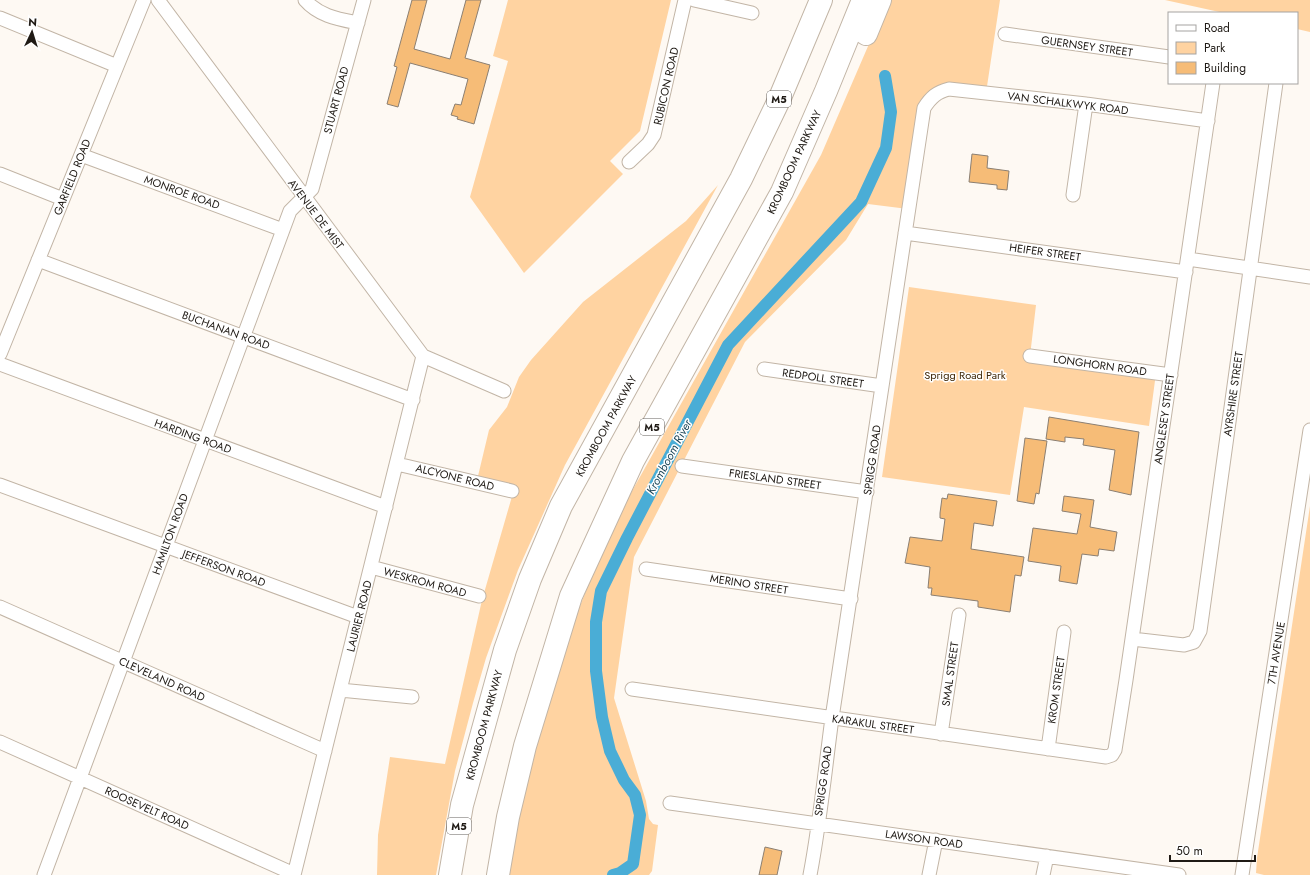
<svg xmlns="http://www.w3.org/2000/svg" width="1310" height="875" viewBox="0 0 1310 875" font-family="Jost,sans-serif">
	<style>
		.green { fill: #ffd3a1 }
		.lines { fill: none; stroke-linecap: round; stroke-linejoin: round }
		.canal { stroke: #4aadd6; stroke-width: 12 }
		.building { fill: #f6bc77; stroke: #8b7f72 }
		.minor-casing { stroke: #c2b5a6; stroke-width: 15 }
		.motorway-casing { stroke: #c2b5a6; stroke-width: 24 }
		.minor { stroke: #fff; stroke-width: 13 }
		.motorway { stroke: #fff; stroke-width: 22 }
		.labels { text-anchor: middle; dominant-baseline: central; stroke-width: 3; stroke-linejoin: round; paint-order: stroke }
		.shield { fill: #fff; stroke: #625f5b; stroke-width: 1 }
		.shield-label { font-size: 10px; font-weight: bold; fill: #1f1a15 }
		.street-label { font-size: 11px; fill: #1f1a15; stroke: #fff }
		.park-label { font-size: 11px; fill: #40290a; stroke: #fff }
		.water-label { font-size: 12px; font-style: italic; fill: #1c4658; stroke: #fff }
	</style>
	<rect width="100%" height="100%" fill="#fef9f3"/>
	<path class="green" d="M508,0H671L640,131L610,161L623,174L524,273L470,197L508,61L493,56Z
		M888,0H1000L986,93L949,89L930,98L908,209L868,204L846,240L745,342L634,557L614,698L646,801L649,819L653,824L658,825L652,871L649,875H506L526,775L573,623L588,586L623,507L821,155Z
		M1165,0H1310V32L1297,29V13H1224Z
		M718,185L565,465L518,570L486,658L473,703L455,771L436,875H377L378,835L390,757L445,764L482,600L515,486L478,476L489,430L507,407L519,377L531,360L583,302L686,221Z
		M909,287L1036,305L1030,356L1156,373L1149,426L1024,407L1010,495L882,477Z
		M1310,506V875H1264L1256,873L1257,858Z"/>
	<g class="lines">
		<path class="canal" d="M613,875L620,873L633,864L640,815L635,795L624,780L610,751L602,717L596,671V622L601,591L627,538L728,345L861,202L886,148L891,112L885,76"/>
	</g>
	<path class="building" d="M412,0H427L414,49L450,59L466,0H481L465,58L490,65L474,124L457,119L458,117L451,115L455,104L461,105L468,79L410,63L398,107L387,104L397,67L394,66Z
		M972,154L988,156L987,168L1009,171L1007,190L997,189V185L969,182Z
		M1049,417L1139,432L1131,495L1109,490L1115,450L1083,445L1084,439L1065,437V442L1046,439Z
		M1025,438L1047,441L1039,494L1036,493L1034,504L1017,501Z
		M948,494L997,501L993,526L974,523L971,549L1024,557L1021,576L1015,575L1010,612L978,607V601L931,595L932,588H928L930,567L905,563L910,537L942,541L945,519L940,518V513L942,498L947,499Z
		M1064,496L1094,500L1090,527L1117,532L1114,551L1099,549L1098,556L1082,554L1077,584L1059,581L1061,566L1028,561L1033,528L1077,534L1081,514L1062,511Z
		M765,847L782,851L777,875H759Z"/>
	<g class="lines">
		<defs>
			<path id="minor" d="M158,0L423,356L504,391
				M305,0C319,16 338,19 358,23
				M694,0L752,13
				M0,18L117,66
				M1005,34L1169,57
				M81,155L283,230
				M629,162L648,144L654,135L685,0
				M0,174L63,199
				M1073,195L1086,104
				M905,233L1186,272
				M1188,259L1310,277
				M38,260L413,400
				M0,354L144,0
				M1030,356L1171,375
				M0,364L386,507
				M764,369L882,386
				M397,464L512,491
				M682,466L867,492
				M0,485L358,617
				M371,567L479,596
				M646,569L851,599
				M0,607L325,751
				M1132,639L1184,645L1194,642L1200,631L1276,83
				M632,689L1106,757L1112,755L1115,750L1126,680L1213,83
				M340,690L412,697
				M941,734L959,615
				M0,742L294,874
				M1048,749L1064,632
				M670,803L1179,875
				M44,875L290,211L312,189L364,0
				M294,875L423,356
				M810,875C820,823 825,770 832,718L924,108C931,97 937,92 949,89L1086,104L1208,121
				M929,875L936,840
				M1043,875L1047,856
				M1242,875L1310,430"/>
			<path id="motorway" d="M866,34L880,0
				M450,875L462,805L505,650L530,579L561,506L741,179L779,100L821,0
				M498,875L508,817L525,746L571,596L633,461L782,192L826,91L863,0"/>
		</defs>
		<use href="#minor" class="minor-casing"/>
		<use href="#motorway" class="motorway-casing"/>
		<use href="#minor" class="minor"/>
		<use href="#motorway" class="motorway"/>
	</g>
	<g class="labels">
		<g class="shield">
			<rect x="767" y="91" width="24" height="16" rx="3"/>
			<rect x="640" y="419" width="24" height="16" rx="3"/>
			<rect x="447" y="818" width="24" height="16" rx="3"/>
		</g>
		<g class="shield-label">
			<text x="779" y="99">M5</text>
			<text x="652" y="427">M5</text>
			<text x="459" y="826">M5</text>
		</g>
		<g class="street-label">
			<text transform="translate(1087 46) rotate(8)">GUERNSEY STREET</text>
			<text transform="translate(666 86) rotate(-77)">RUBICON ROAD</text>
			<text transform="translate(336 100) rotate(-75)">STUART ROAD</text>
			<text transform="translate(1068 103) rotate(7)">VAN SCHALKWYK ROAD</text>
			<text transform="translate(794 162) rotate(-65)">KROMBOOM PARKWAY</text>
			<text transform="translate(72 177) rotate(-68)">GARFIELD ROAD</text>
			<text transform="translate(182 192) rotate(20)">MONROE ROAD</text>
			<text transform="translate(316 214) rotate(53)">AVENUE DE MIST</text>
			<text transform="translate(1045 252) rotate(8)">HEIFER STREET</text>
			<text transform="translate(226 330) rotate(20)">BUCHANAN ROAD</text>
			<text transform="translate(1100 365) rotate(8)">LONGHORN ROAD</text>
			<text transform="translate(823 378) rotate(8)">REDPOLL STREET</text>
			<text transform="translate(1233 394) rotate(-82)">AYRSHIRE STREET</text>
			<text transform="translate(1164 419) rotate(-82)">ANGLESEY STREET</text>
			<text transform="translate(606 426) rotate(-61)">KROMBOOM PARKWAY</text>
			<text transform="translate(193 436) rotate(20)">HARDING ROAD</text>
			<text transform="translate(872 460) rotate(-82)">SPRIGG ROAD</text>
			<text transform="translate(455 477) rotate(14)">ALCYONE ROAD</text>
			<text transform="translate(775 479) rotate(8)">FRIESLAND STREET</text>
			<text transform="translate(170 534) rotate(-70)">HAMILTON ROAD</text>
			<text transform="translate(224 568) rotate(20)">JEFFERSON ROAD</text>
			<text transform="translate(425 582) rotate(15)">WESKROM ROAD</text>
			<text transform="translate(749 584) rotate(9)">MERINO STREET</text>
			<text transform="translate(359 616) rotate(-76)">LAURIER ROAD</text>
			<text transform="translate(1276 653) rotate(-81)">7TH AVENUE</text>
			<text transform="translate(950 674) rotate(-82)">SMAL STREET</text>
			<text transform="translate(162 679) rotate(24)">CLEVELAND ROAD</text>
			<text transform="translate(1056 690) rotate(-82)">KROM STREET</text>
			<text transform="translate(873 724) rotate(8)">KARAKUL STREET</text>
			<text transform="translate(484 725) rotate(-75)">KROMBOOM PARKWAY</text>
			<text transform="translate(823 781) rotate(-82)">SPRIGG ROAD</text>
			<text transform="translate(147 808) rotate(24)">ROOSEVELT ROAD</text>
			<text transform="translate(924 839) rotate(8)">LAWSON ROAD</text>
		</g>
		<g class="park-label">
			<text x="965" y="375">Sprigg Road Park</text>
		</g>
		<g class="water-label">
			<text transform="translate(669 457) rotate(-62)">Kromboom River</text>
		</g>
	</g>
	<rect x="1168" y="12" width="130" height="72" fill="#ffffff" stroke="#a5a3a1"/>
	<rect x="1176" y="25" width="20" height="6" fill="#ffffff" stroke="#a5a3a1"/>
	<text x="1204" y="32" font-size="12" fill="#1f1a15">Road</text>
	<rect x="1176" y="42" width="20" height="12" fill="#ffd3a1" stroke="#a5a3a1"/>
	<text x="1204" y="52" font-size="12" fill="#1f1a15">Park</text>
	<rect x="1176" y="62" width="20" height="12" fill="#f6bc77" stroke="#a5a3a1"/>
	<text x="1204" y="72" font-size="12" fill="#1f1a15">Building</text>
	<g transform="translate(32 32) rotate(4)" stroke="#ffffff" stroke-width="3" paint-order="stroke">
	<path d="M0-3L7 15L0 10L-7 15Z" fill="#1f1a15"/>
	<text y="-6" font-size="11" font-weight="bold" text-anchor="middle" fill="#1f1a15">N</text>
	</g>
	<path d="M1170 855v6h85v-6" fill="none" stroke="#1f1a15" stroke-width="2"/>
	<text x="1176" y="855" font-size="12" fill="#1f1a15" stroke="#ffffff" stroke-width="3" paint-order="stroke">50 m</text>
</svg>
